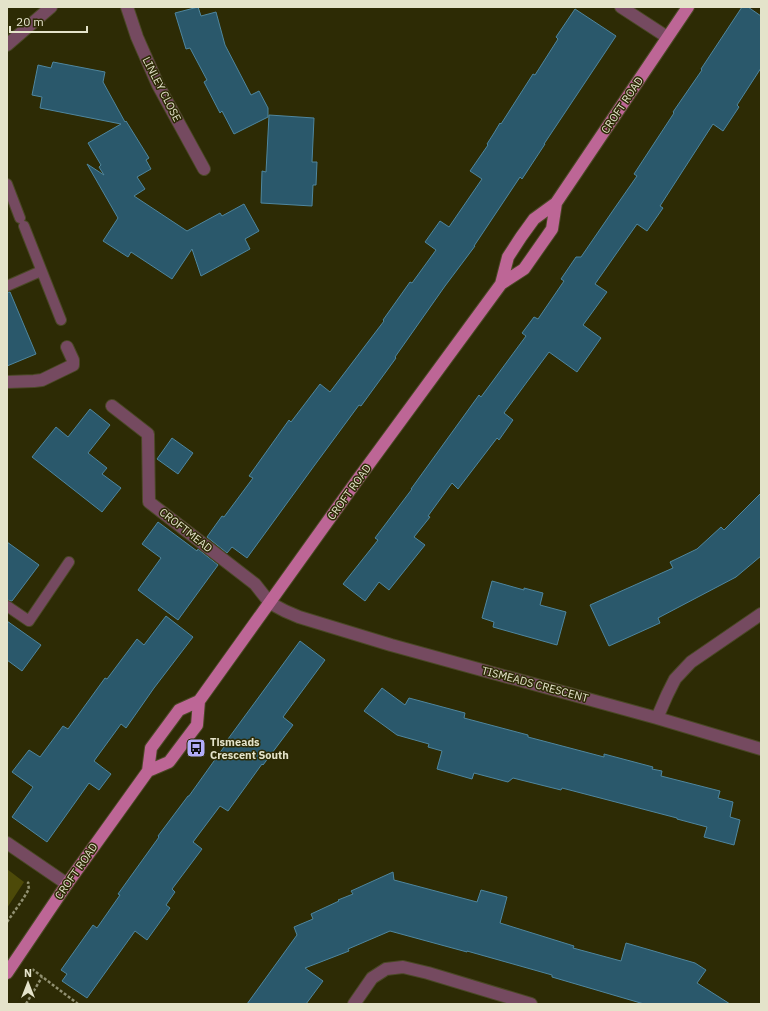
<svg xmlns="http://www.w3.org/2000/svg" width="768" height="1011" viewBox="0 0 768 1011" font-family="'IBM Plex Sans',sans-serif">
	<style>
		.green { fill: #4d4a09 }
		.building { fill: #2a586b; stroke: #4f869e }
		.lines { fill: none; stroke-linecap: round; stroke-linejoin: round }
		.lane-casing { stroke: #4a4825; stroke-width: 12 }
		.street-casing { stroke: #4a4825; stroke-width: 14 }
		.primary-casing { stroke: #4a4825; stroke-width: 14 }
		.path { stroke: #919071; stroke-width: 2.5; stroke-dasharray: 3 2; stroke-linecap: butt }
		.lane { stroke: #754a60; stroke-width: 10 }
		.street { stroke: #754a60; stroke-width: 12 }
		.primary { stroke: #bd6696; stroke-width: 12 }
		.labels { text-anchor: middle; dominant-baseline: central; stroke-width: 3; stroke-linejoin: round; paint-order: stroke }
		.street-label { font-size: 11px; fill: #e4e3ca; stroke: #2d2b05 }
		.poi-label { font-size: 11px; font-weight: bold; fill: #e4e3ca; stroke: #2d2b05; text-anchor: start }
	</style>
	<rect width="100%" height="100%" fill="#2d2b05"/>
	<path class="green" d="M7,869L24,882L7,908Z"/>
	<path class="building" d="M198,7L201,16L216,12L225,45L251,95L259,91L268,108V117L234,134L222,111L220,113L204,82L207,80L190,48L186,49L175,13Z
		M742,7H748L761,16V68L737,105L739,107L723,131L713,124L660,206L663,208L647,231L637,224L595,284L607,292L583,325L601,338L577,372L549,352L504,413L513,420L499,440L497,438L458,489L452,483L428,516L430,517L414,537L425,545L389,590L379,582L365,601L343,584L378,540L375,538L412,489H411L479,395L481,397L526,336L522,333L534,317L538,319L564,281L561,279L576,257H581L614,209L637,176L634,174L674,113L673,112L702,70L701,69Z
		M575,9L616,36L544,144H545L522,179L520,177L474,246H475L445,286L395,357L396,358L361,406L359,405L314,466L247,558L232,547L227,553L207,537L222,516L224,517L253,478L249,476L289,420L291,422L320,384L330,392L384,321L383,320L410,282L412,283L436,250L425,242L440,221L449,227L482,179L470,171L488,145L487,144L494,133L500,123L501,124L533,74L535,75L558,39L556,37Z
		M53,62L105,72L103,82L125,122L126,121L149,158L146,160L151,169L137,177L145,189L134,196L187,231L220,213L222,216L244,204L259,231L245,239L250,249L201,276L192,249L172,279L131,252L128,257L103,241L118,218L87,164L104,175L99,167L101,165L88,143L121,124L40,108L42,97L32,95L38,65L51,68Z
		M269,115L314,118L312,162H317L316,185H313L312,206L261,203L262,171L266,172Z
		M7,292H10L36,354L7,366Z
		M90,409L110,425L88,453L107,468L102,474L121,488L102,512L32,457L56,427L68,437Z
		M172,438L193,453L178,474L157,459Z
		M761,493V556L736,577L658,618L660,623L609,646L590,605L673,568L670,562L697,549L721,527L724,530Z
		M158,522L197,551L198,549L218,565L178,620L138,590L161,558L142,544Z
		M7,542L39,565L12,601L7,600Z
		M492,581L524,590V588L543,593L540,605L566,612L557,645L493,627L494,622L482,618Z
		M166,616L193,637L154,688L126,728L121,724L94,761L111,774L99,790L89,783L47,842L12,817L33,787L12,772L29,750L40,757L63,726L68,729L105,678L107,679L137,639L144,645Z
		M7,621L41,645L22,671L7,660Z
		M300,641L325,660L283,717L293,725L263,765L262,764L228,811L220,806L193,842L202,849L172,889L175,892L166,905L170,908L147,940L135,931L87,998L62,981L67,974L61,970L93,925L97,928L120,895L118,894L159,837L158,836L188,796H189L229,740L228,739Z
		M382,688L405,705L409,698L465,713L464,718L528,735V737L604,757V754L653,767L652,769L662,771L661,776L720,791L718,798L733,802L730,817L740,820L734,845L704,837L707,827L677,819V818L562,788L561,790L513,778L508,782L474,773L472,779L437,769L442,751L428,747L429,744L397,735L364,711Z
		M393,872L394,880L477,902L481,890L507,897L500,923L574,946L573,948L621,961L626,943L695,963L706,970L697,983L730,1004H644L552,977V975L467,951V952L390,931L348,949L349,951L305,968L323,981L306,1004H247L297,935L294,927L313,919L311,914L339,901L338,900L353,894L351,891Z"/>
	<g class="lines">
		<defs>
			<path id="lane" d="M7,184L20,218
				M24,226L61,320
				M7,286L41,271
				M7,606L29,621L69,562"/>
			<path id="street" d="M127,7L137,37L158,85L204,169
				M621,7L667,37
				M7,45L51,7
				M7,382L34,381L42,380L73,365V360L67,347
				M112,406L148,434L149,502L255,584L270,603L285,611L299,617L391,645L657,718L667,695L675,679L691,662L761,614
				M657,718L761,749
				M7,843L67,884
				M354,1004L372,978L386,969L403,967L428,973L531,1004"/>
			<path id="primary" d="M501,284L524,269L552,229L556,203
				M148,771L169,762L184,742L197,725L199,701L358,479L501,284L508,257L521,237L534,219L556,203L688,7
				M7,973L67,884L148,771L151,748L179,710L199,701"/>
		</defs>
		<use href="#lane" class="lane-casing"/>
		<use href="#street" class="street-casing"/>
		<use href="#primary" class="primary-casing"/>
		<path class="path" d="M7,922L23,899L29,889L28,883L29,882
			M32,969L78,1004
			M26,1004L42,977"/>
		<use href="#lane" class="lane"/>
		<use href="#street" class="street"/>
		<use href="#primary" class="primary"/>
	</g>
	<defs>
		<symbol id="bus-square" viewBox="-11 -11 22 22"><rect x="-9" y="-9" width="18" height="18" rx="4" fill="#b2adf9" stroke="#2d2b05"/><path d="M-5-6H5V4H4V6H2V4H-2V6H-4V4H-5ZM-3.5-4V0h7V-4ZM-3.5 1.2v1.5H-2V1.2ZM2 1.2v1.5H3.5V1.2Z" fill="#111"/></symbol>
	</defs>
	<g fill-rule="evenodd">
		<use href="#bus-square" x="185" y="737" width="22" height="22"/>
	</g>
	<g class="labels">
		<g class="street-label">
			<text transform="translate(162 89) rotate(63)">LINLEY CLOSE</text>
			<text transform="translate(622 105) rotate(-56)">CROFT ROAD</text>
			<text transform="translate(349 492) rotate(-54)">CROFT ROAD</text>
			<text transform="translate(186 530) rotate(38)">CROFTMEAD</text>
			<text transform="translate(535 684) rotate(15)">TISMEADS CRESCENT</text>
			<text transform="translate(76 871) rotate(-55)">CROFT ROAD</text>
		</g>
		<g class="poi-label">
			<text x="210" y="742">Tismeads<tspan x="210" dy="13">Crescent South</tspan></text>
		</g>
	</g>
	<rect width="768" height="1011" fill="none" stroke="#e4e3ca" stroke-width="16"/>
	<g transform="translate(28 983)" stroke="#2d2b05" stroke-width="3" paint-order="stroke">
	<path d="M0-3L7 15L0 10L-7 15Z" fill="#e4e3ca"/>
	<text y="-6" font-size="11" font-weight="bold" text-anchor="middle" fill="#e4e3ca">N</text>
	</g>
	<path d="M10 26v6h77v-6" fill="none" stroke="#e4e3ca" stroke-width="2"/>
	<text x="16" y="26" font-size="12" fill="#e4e3ca" stroke="#2d2b05" stroke-width="3" paint-order="stroke">20 m</text>
</svg>
